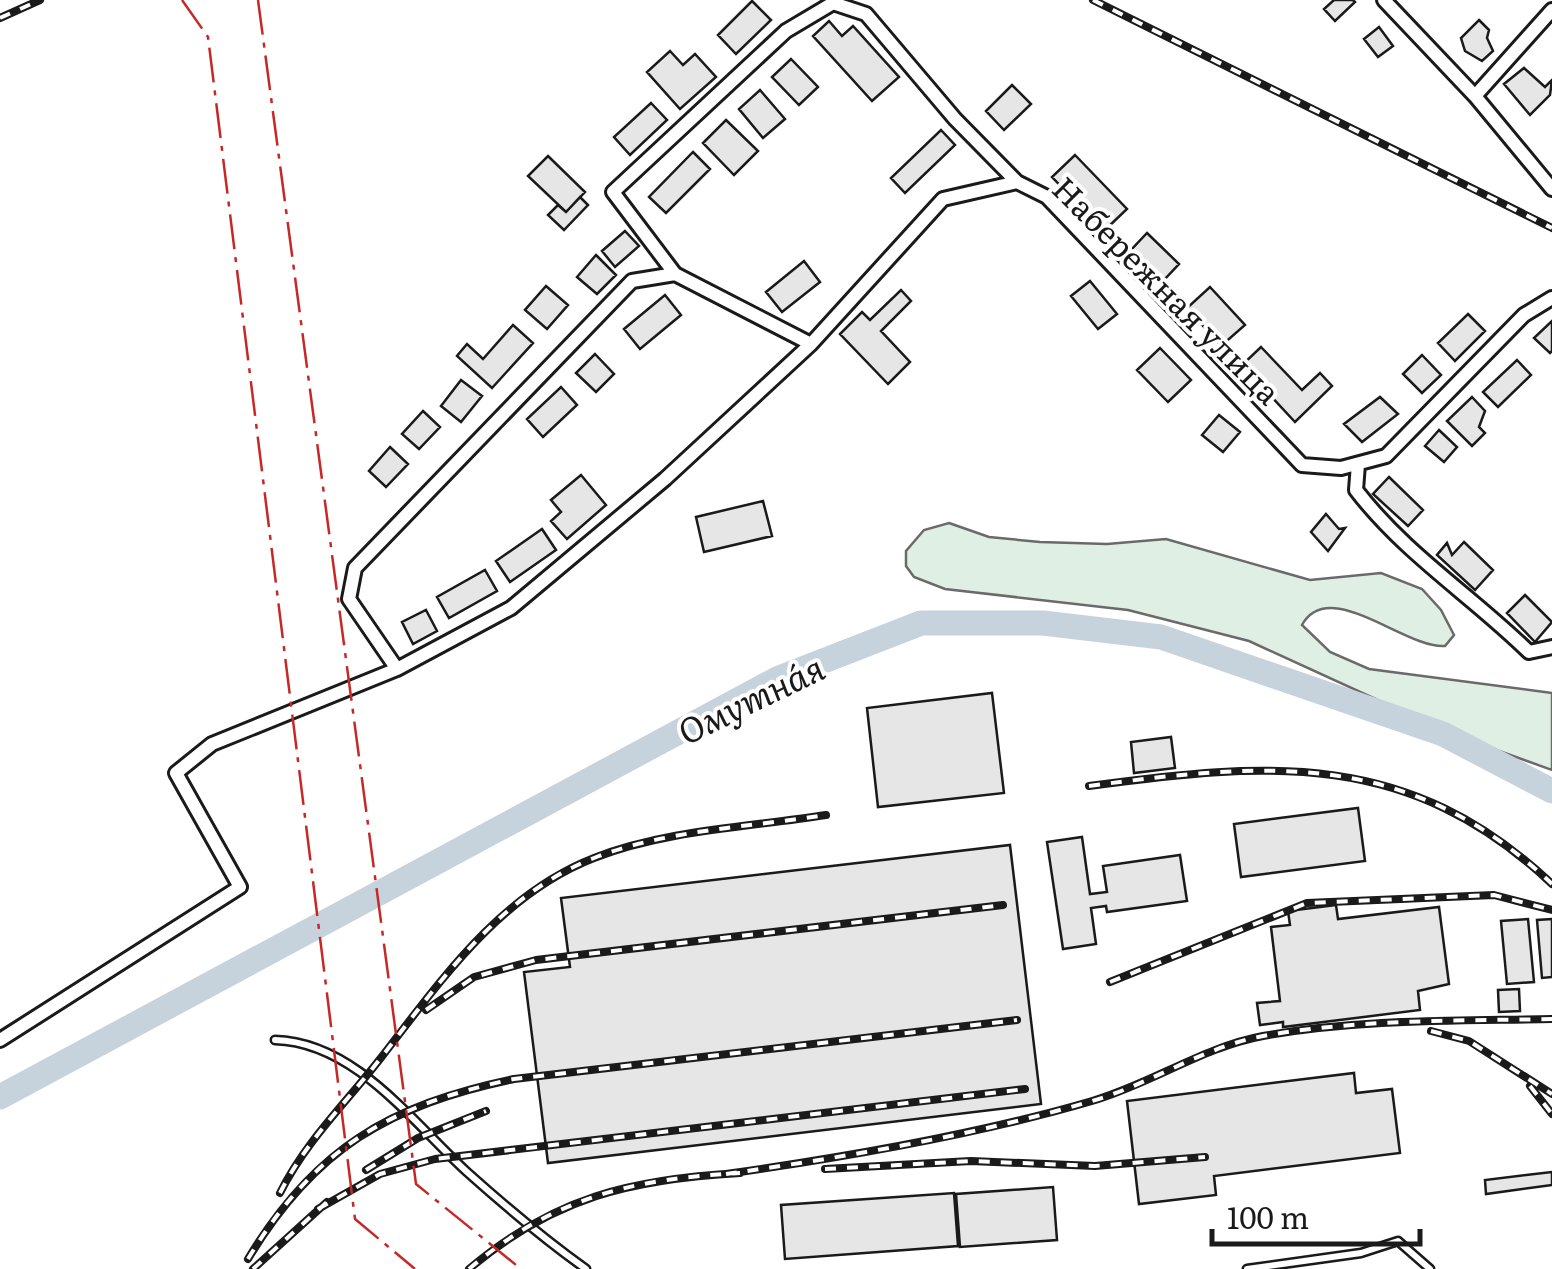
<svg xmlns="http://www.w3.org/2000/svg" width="1552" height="1269" viewBox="0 0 1552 1269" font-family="Literata,serif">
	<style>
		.green { fill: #e0efe3; stroke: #6a6a6a; stroke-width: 2.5 }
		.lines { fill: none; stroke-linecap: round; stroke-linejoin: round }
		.river { stroke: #c6d2dc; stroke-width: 25 }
		.building { fill: #e6e6e6; stroke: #1a1a1a; stroke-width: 2.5 }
		.lane-casing { stroke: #1a1a1a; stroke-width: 11 }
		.street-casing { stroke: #1a1a1a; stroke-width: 18 }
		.lane { stroke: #fff; stroke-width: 6 }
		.street { stroke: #fff; stroke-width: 12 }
		.rail-casing { stroke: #1a1a1a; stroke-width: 8 }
		.rail { stroke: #fff; stroke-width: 4; stroke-dasharray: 11; stroke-linecap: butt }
		.power { stroke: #c62828; stroke-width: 2.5; stroke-dasharray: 35 8 5 8; stroke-linecap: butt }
		.labels { text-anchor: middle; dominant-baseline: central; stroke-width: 8; stroke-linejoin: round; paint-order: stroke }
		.street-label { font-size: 32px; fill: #1a1a1a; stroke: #fff }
		.water-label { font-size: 35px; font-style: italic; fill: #1a1a1a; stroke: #fff }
	</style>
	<rect width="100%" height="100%" fill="#fff"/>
	<path class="green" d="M949,523L989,537L1040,542L1107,544L1166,539L1310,580L1381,573L1422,589L1441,610L1454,635L1445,646C1405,649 1329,576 1302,625L1330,652L1369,669L1552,693V770L1452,734L1249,641L1128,610L945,589L914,577L906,566V551L924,530Z"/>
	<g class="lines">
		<path class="river" d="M0,1097L777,679L921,623H1043L1161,637L1443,734L1552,791"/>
	</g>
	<path class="building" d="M1334,0H1353L1355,2L1335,21L1324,9Z
		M752,1L771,20L736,54L718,35Z
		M1479,20L1489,30L1487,38L1493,51L1482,61L1465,51L1461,38Z
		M829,21L842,36L853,26L899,77L872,101L813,36Z
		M1379,27L1393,46L1378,57L1364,39Z
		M670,51L683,65L695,54L716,77L680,109L647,72Z
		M791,59L818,87L799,105L772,77Z
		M1524,68L1545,87L1552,80L1550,95L1530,115L1504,84Z
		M1012,85L1031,104L1004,130L986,111Z
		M760,90L785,119L763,138L739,109Z
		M651,103L667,120L630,155L614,137Z
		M726,120L758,151L734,175L703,143Z
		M941,130L955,145L905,193L891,178Z
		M693,152L710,169L666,213L649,197Z
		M1075,155L1127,209L1104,231L1052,177Z
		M548,156L585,192L566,212L528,176Z
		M580,197L588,205L564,230L548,215L558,205L566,212Z
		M625,231L639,246L615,267L602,251Z
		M1147,233L1179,264L1163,281L1131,250Z
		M596,255L616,275L597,294L577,277Z
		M804,261L820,282L782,312L766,292Z
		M1090,281L1117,314L1098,329L1071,296Z
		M546,286L568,305L547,329L525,310Z
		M1210,287L1245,325L1221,346L1187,308Z
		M901,290L911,301L881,331L910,362L888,384L840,334L862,312L870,320Z
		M665,295L681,315L640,349L624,329Z
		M1468,314L1485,331L1455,361L1438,343Z
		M1552,321V351L1550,353L1534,338Z
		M513,325L533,343L492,388L457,356L467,344L483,359Z
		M1261,347L1302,390L1320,373L1332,386L1295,422L1242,365Z
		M1160,348L1191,380L1168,402L1137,370Z
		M595,354L614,374L596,392L576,373Z
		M1422,355L1441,375L1422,393L1403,374Z
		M1517,360L1531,375L1498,407L1483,392Z
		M461,380L482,396L461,422L441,406Z
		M561,387L577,405L543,437L527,419Z
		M1380,397L1398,414L1362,442L1344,424Z
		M1472,397L1485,411L1479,427L1485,433L1472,446L1447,421Z
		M423,411L440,427L419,449L402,434Z
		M1219,415L1240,432L1223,452L1202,435Z
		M1439,430L1457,447L1444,462L1425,446Z
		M390,447L408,464L386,487L369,471Z
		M581,475L606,505L567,539L551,521L561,512L551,500Z
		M1389,477L1423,510L1408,526L1373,494Z
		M763,501L772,536L704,552L696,517Z
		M1326,514L1339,529L1345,528L1328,551L1311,532Z
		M542,529L556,550L510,582L496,561Z
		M1464,542L1493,570L1475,590L1437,555L1447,543L1452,555Z
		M485,570L497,591L449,618L437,597Z
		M1525,595L1552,622L1535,642L1507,613Z
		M426,610L437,631L413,644L402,622Z
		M992,693L1004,793L878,807L867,708Z
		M1171,737L1175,768L1134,773L1131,742Z
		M1358,808L1365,861L1241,877L1234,824Z
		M1082,837L1090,894L1107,892L1103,866L1180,855L1187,901L1107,912L1106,906L1091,908L1096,944L1063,949L1047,842Z
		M1010,845L1041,1104L548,1163L524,972L570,967L561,898Z
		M1336,905L1338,919L1439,907L1449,984L1418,991L1420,1010L1283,1027V1022L1260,1025L1257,1003L1280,1001L1271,927L1290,925L1288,911Z
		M1528,919L1534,982L1507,984L1501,921Z
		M1552,919V977L1542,978L1537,920Z
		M1519,989L1520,1011L1499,1012L1498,990Z
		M1354,1073L1356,1093L1392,1089L1400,1153L1214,1176L1216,1195L1139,1204L1127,1101Z
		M1552,1172V1185L1486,1194L1485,1180Z
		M1053,1187L1057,1240L960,1247L956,1194Z
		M954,1193L958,1246L785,1259L781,1205Z"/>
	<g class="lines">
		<defs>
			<path id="lane" d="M275,1040C355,1042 413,1123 467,1172C505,1206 544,1239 586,1269
				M1247,1269L1361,1253L1398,1241L1430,1269"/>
			<path id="street" d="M1384,0L1475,96L1552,189
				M1475,96L1552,10
				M675,274L613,192L786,31L833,3L866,14L955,119L1017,182
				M1358,464L1356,490C1405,554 1472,596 1529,652L1552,647
				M397,669L349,599L355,568L632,281L675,274L811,344
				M0,1040L240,887L176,773L212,744L397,669L511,608L665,479L811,344L943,199L1017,182L1047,197L1302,465L1341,468L1386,456L1524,315L1552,298"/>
		</defs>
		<use href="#lane" class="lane-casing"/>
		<use href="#street" class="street-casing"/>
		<use href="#lane" class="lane"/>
		<use href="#street" class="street"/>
		<defs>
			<path id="rail" d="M1093,0L1552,228
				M0,18L40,0
				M1089,786C1269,762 1409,749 1552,884
				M1110,982L1307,903L1494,895L1552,910
				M426,1010L474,977L536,960L1003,905
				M1431,1031L1469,1041L1552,1094
				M1530,1086L1552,1114
				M825,1169L971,1161L1095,1166L1205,1157
				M366,1170L418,1138L486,1111
				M726,1174C846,1157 976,1135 1092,1101C1151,1084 1203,1047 1263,1036C1358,1019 1456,1021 1552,1019
				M280,1193C306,1141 345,1104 380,1059C440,982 499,895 594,858C665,830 750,827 826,815
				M318,1209L380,1174L435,1159L1025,1089
				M248,1259C314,1149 389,1105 514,1079L1017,1020
				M253,1269L327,1202
				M469,1269C554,1197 632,1179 740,1173"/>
		</defs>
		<use href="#rail" class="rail-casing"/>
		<use href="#rail" class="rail"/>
		<path class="power" d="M182,0L208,37L355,1219L415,1269
			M258,0L416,1184L521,1269"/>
	</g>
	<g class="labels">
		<g class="street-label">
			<text transform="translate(1168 289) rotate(45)">Набережная улица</text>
		</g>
		<g class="water-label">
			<text transform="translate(750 698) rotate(-26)">Омутна́я</text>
		</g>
	</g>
	<path d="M1212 1229v15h208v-15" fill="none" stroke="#1a1a1a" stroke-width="5"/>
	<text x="1227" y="1229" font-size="30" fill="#1a1a1a" stroke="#ffffff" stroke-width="8" paint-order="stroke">100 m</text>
</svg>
